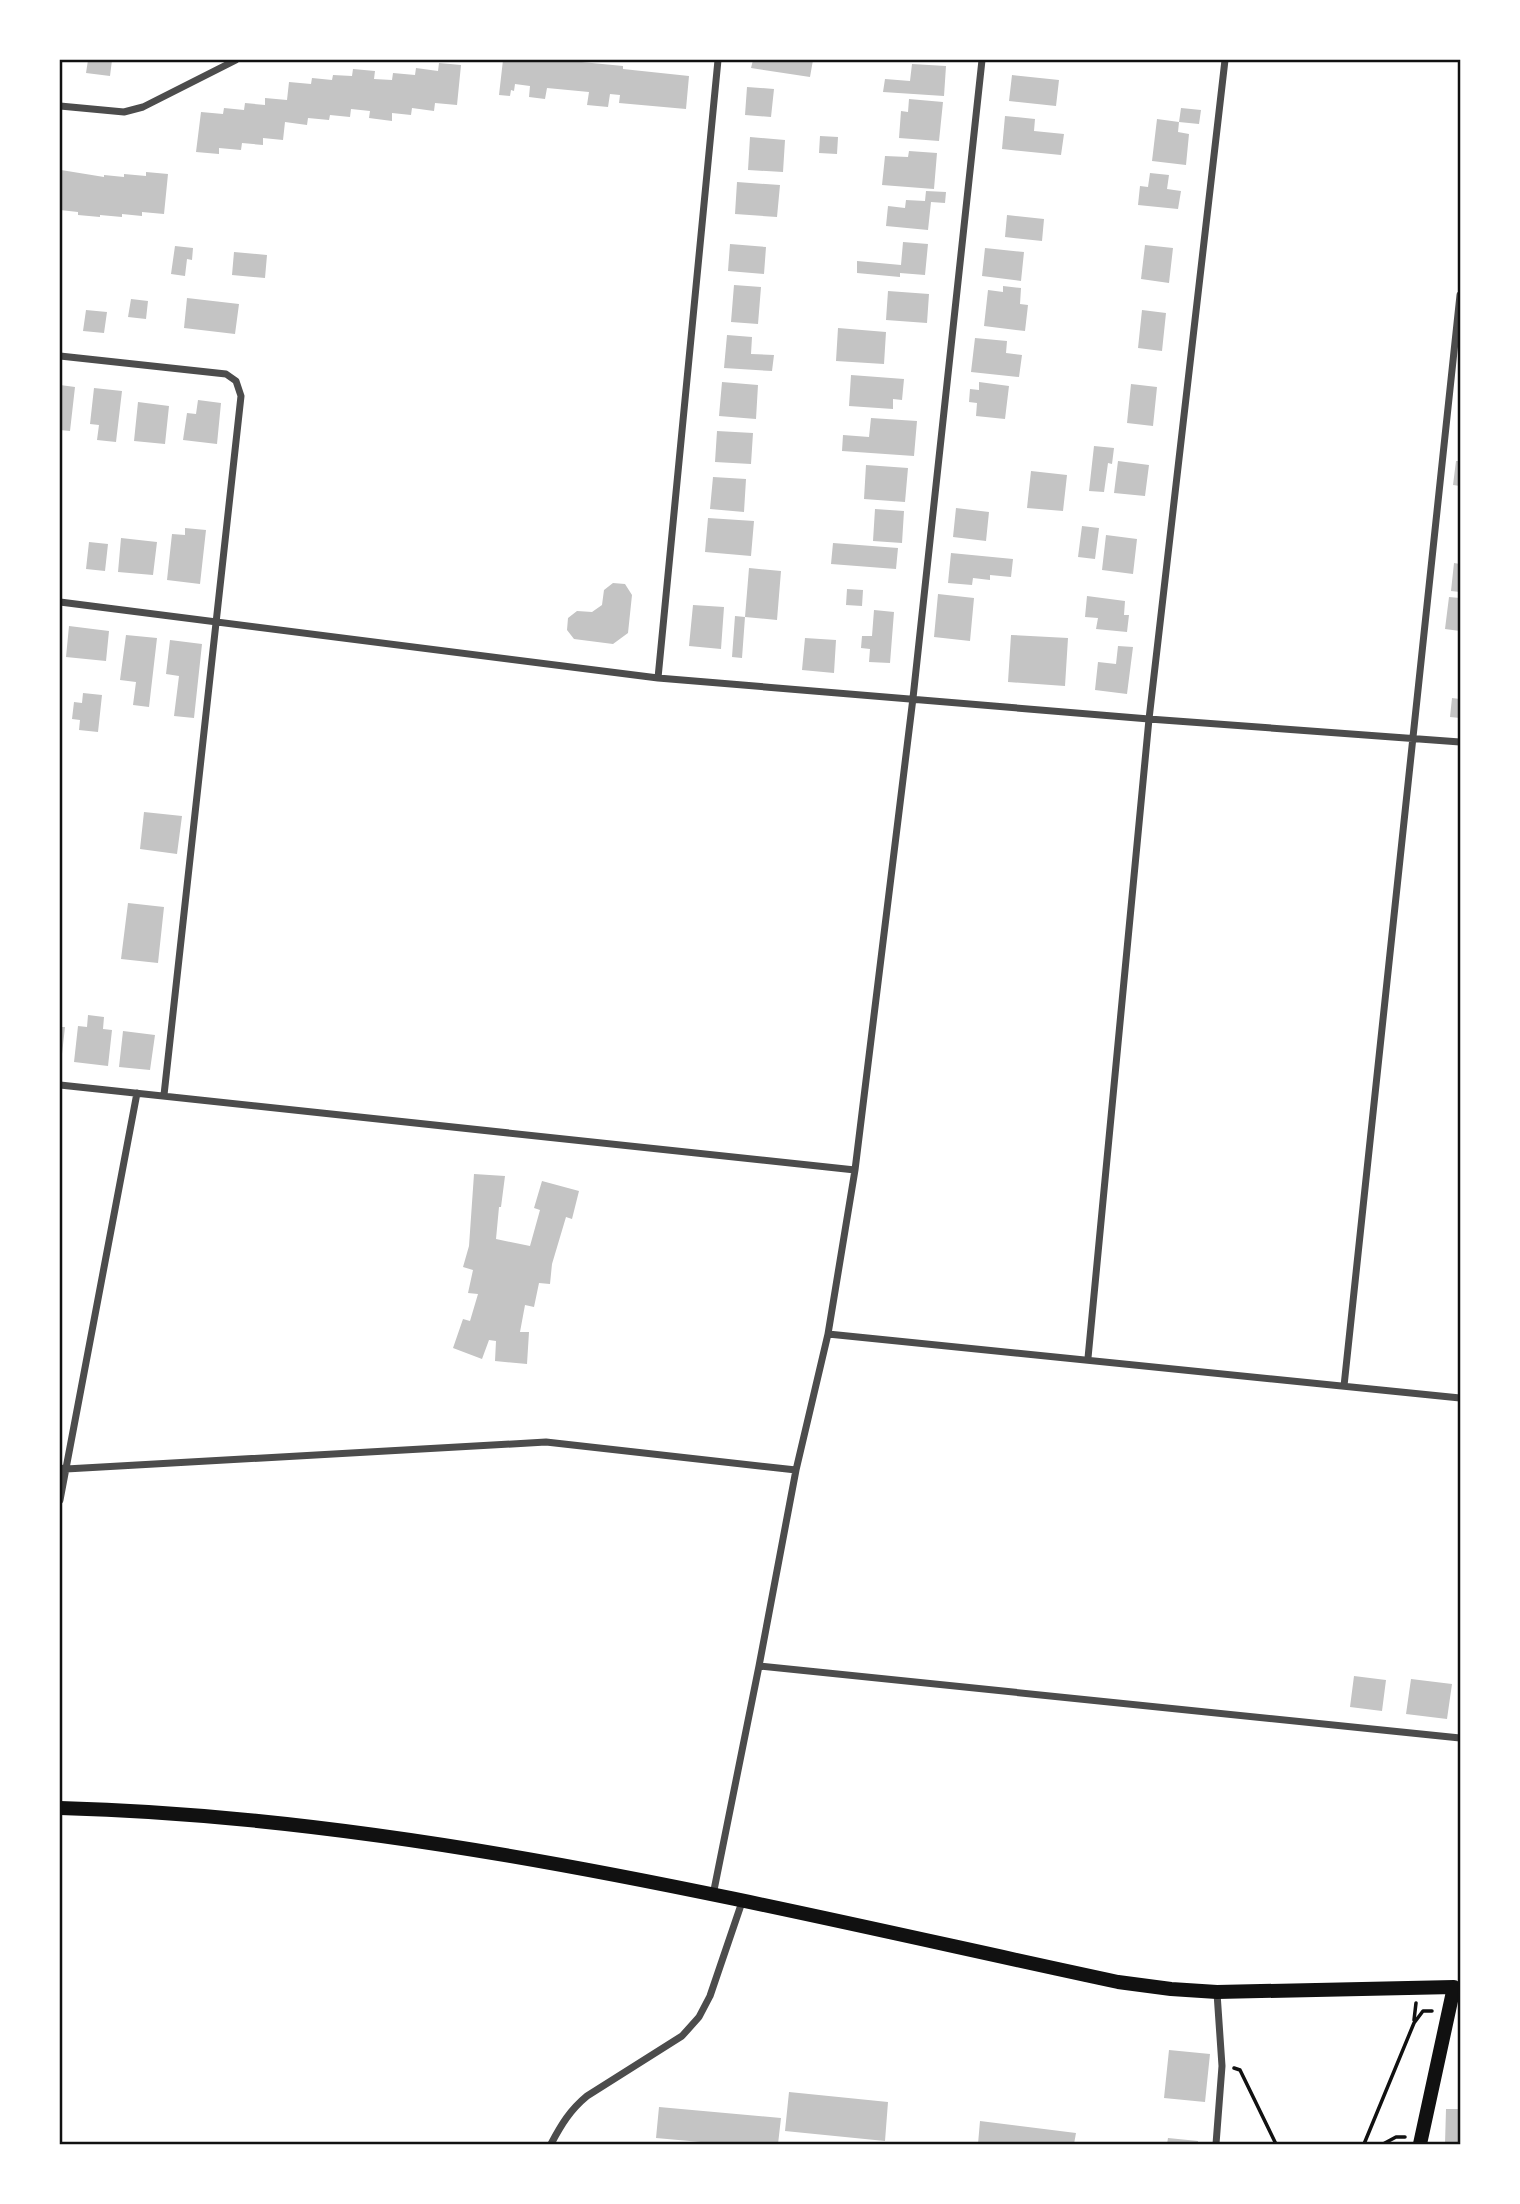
<svg xmlns="http://www.w3.org/2000/svg" width="1520" height="2204" viewBox="0 0 1520 2204" font-family="'Varela Round',sans-serif">
	<style>
		.building { fill: #c4c4c4 }
		.lines { fill: none; stroke-linecap: round; stroke-linejoin: round }
		.path { stroke: #111; stroke-width: 3.5 }
		.minor { stroke: #4c4c4c; stroke-width: 7 }
		.secondary { stroke: #111; stroke-width: 14 }
		.neatline { fill: none; stroke: #111; stroke-width: 2.5 }
	</style>
	<rect width="100%" height="100%" fill="#fff"/>
	<path class="building" d="M88,60H112L110,76L86,73Z
		M503,60H561L623,66V69L689,76L686,109L619,103L620,95L610,94L608,107L587,105L589,92L547,88L545,99L529,97L530,86L515,84L514,91L511,90L510,96L499,95Z
		M753,60H813L810,77L751,68Z
		M439,63L461,65L457,105L435,103L434,111L412,108L411,115L392,113V121L369,118L370,111L351,109L350,117L330,115L329,120L308,118L307,125L285,122L283,140L263,138V145L242,143L241,150L219,148V154L196,152L201,112L223,114L224,108L244,110L245,103L265,105V98L287,100L289,82L311,84L312,78L332,80L333,75L352,76L353,69L375,71L374,79L392,80L393,73L415,75L416,68L438,71Z
		M912,64L946,66L944,96L883,92L885,79L910,81Z
		M1012,75L1059,80L1056,106L1009,101Z
		M747,87L774,89L771,117L745,115Z
		M909,99L943,102L939,141L899,138L901,111L908,112Z
		M1181,108L1201,110L1199,124L1179,122L1178,132L1189,134L1186,165L1152,161L1157,119L1179,122Z
		M1005,116L1035,119L1034,131L1064,134L1061,155L1002,149Z
		M820,136L838,137L837,154L819,153Z
		M750,137L785,140L783,172L748,170Z
		M909,151L937,153L934,189L882,185L885,156L908,157Z
		M61,170L104,177V175L124,177V174L146,176V172L168,174L164,214L142,212V216L122,214V217L100,215V217L78,215V212L60,210Z
		M1150,173L1169,175L1167,189L1181,191L1178,209L1138,205L1140,186L1148,187Z
		M737,182L780,185L777,217L735,214Z
		M926,191L946,192L945,203L931,202L928,230L886,226L888,206L905,208L906,200L925,201Z
		M1007,215L1044,219L1042,241L1005,237Z
		M903,242L928,244L925,275L900,273V277L857,273V261L901,265Z
		M730,244L766,247L764,274L728,271Z
		M1145,245L1173,248L1169,283L1141,279Z
		M175,246L193,248L192,260L187,259L185,276L171,274Z
		M985,248L1024,252L1021,281L982,276Z
		M234,252L267,255L265,278L232,275Z
		M734,285L761,287L758,324L731,322Z
		M1003,286L1021,288L1020,304L1028,305L1025,331L984,326L988,290L1003,292Z
		M888,291L929,294L927,323L886,320Z
		M187,298L239,304L235,334L184,328Z
		M131,299L148,301L146,319L128,317Z
		M86,310L107,312L104,333L83,331Z
		M1142,310L1166,313L1162,351L1138,348Z
		M838,328L886,332L884,364L836,361Z
		M727,335L752,337L751,354L774,355L772,371L724,368Z
		M975,338L1007,341L1006,353L1022,355L1019,377L971,372Z
		M851,375L904,379L902,400L893,399V409L849,406Z
		M722,382L758,385L756,419L719,416Z
		M979,382L1009,386L1005,419L976,416L977,403L969,402L970,389L979,390Z
		M1131,384L1157,387L1153,426L1127,423Z
		M60,385L75,387L70,431L60,430Z
		M94,388L122,391L116,442L97,440L99,425L90,424Z
		M198,400L221,403L217,444L183,440L187,413L196,414Z
		M138,402L169,406L165,444L134,441Z
		M871,418L917,421L914,456L842,451L843,435L869,437Z
		M717,431L753,433L751,464L715,462Z
		M1094,446L1114,448L1112,464L1108,463L1104,492L1089,491Z
		M1118,461L1149,465L1145,496L1114,493Z
		M1456,461H1460V486L1453,485Z
		M866,465L908,468L905,502L864,499Z
		M1031,471L1067,475L1063,511L1027,508Z
		M713,477L746,479L744,512L710,509Z
		M956,508L989,512L986,541L953,537Z
		M875,509L904,511L902,543L873,541Z
		M708,518L754,521L751,556L705,552Z
		M1082,526L1099,528L1095,559L1078,557Z
		M185,528L206,530L200,584L167,580L172,534L185,535Z
		M1106,535L1137,539L1133,574L1102,570Z
		M121,538L157,542L153,575L118,572Z
		M89,542L108,544L105,571L86,569Z
		M833,543L898,548L896,569L831,564Z
		M951,553L1013,559L1011,577L990,575V580L973,578L972,585L948,583Z
		M1454,563L1460,564V592L1451,591Z
		M749,568L781,571L777,620L745,617L742,658L732,657L735,616L745,617Z
		M613,583L625,584L632,595L628,633L613,644L574,639L567,630L568,618L577,611L592,612L602,605L604,590Z
		M847,589L863,590L862,606L846,605Z
		M938,594L974,598L970,641L934,637Z
		M1087,596L1125,601L1124,615H1129L1127,632L1096,629L1098,618L1085,617Z
		M1449,597L1460,598V631L1445,629Z
		M693,605L724,607L721,649L689,646Z
		M874,610L894,612L890,663L869,662L870,649L861,648L862,636H872Z
		M69,626L109,631L106,661L66,657Z
		M126,635L157,638L149,707L133,705L136,682L120,680Z
		M1011,635L1068,638L1065,686L1008,682Z
		M805,638L836,640L834,673L802,670Z
		M170,640L202,644L194,718L174,716L179,676L166,674Z
		M1118,646L1133,647L1127,694L1095,690L1098,662L1116,664Z
		M83,693L102,695L98,732L79,730L80,720L72,719L74,702L82,703Z
		M1452,698L1460,699V718L1450,717Z
		M144,812L182,816L177,854L140,849Z
		M128,903L164,907L158,963L121,959Z
		M88,1015L104,1017L103,1029L112,1030L108,1066L74,1062L78,1026L87,1027Z
		M60,1027H65L61,1063H60Z
		M123,1031L155,1035L150,1070L119,1067Z
		M474,1174L505,1176L501,1207H499L496,1239L530,1246L540,1210L534,1208L542,1181L579,1191L572,1219L566,1217L552,1264L550,1284L539,1283L534,1307L525,1305L520,1332H529L527,1364L495,1361L496,1341L489,1340L482,1359L453,1348L463,1319L470,1321L478,1294L468,1293L473,1270L463,1267L469,1246Z
		M1354,1676L1386,1680L1382,1711L1350,1707Z
		M1411,1679L1452,1684L1447,1719L1406,1714Z
		M1169,2050L1210,2054L1205,2102L1164,2098Z
		M789,2092L888,2102L885,2141L785,2131Z
		M659,2107L781,2118L778,2144H723L656,2138Z
		M1446,2109H1460V2144H1445Z
		M980,2121L1076,2133L1074,2144H978Z
		M1168,2138L1198,2141V2144H1167Z"/>
	<g class="lines">
		<path class="path" d="M1414,2020L1416,2003
			M1234,2068L1240,2070L1276,2144
			M1364,2144L1414,2023L1423,2011H1432
			M1383,2144L1396,2137H1405"/>
		<path class="minor" d="M60,106L124,112L143,107L236,60
			M60,356L226,374L236,381L241,396L164,1095
			M60,602L658,678L1149,719L1460,742
			M658,678L718,60
			M60,1085L855,1170
			M828,1334L1460,1398
			M1088,1358L1149,719L1225,60
			M1344,1386L1460,295
			M60,1468L66,1469L546,1442L796,1470
			M60,1500L137,1093
			M759,1666L1460,1738
			M713,1895L759,1666L796,1470L828,1334L855,1170L913,698L982,60
			M551,2144C561,2125 570,2110 587,2096L682,2036L699,2017L710,1996L742,1902
			M1216,2144L1222,2066L1217,1993"/>
		<path class="secondary" d="M60,1808C415,1817 771,1908 1118,1982L1171,1989L1217,1992L1454,1987L1420,2144"/>
	</g>
	<rect width="1520" height="2204" fill="none" stroke="#ffffff" stroke-width="122"/>
	<rect x="61" y="61" width="1398" height="2082" class="neatline"/>
</svg>
